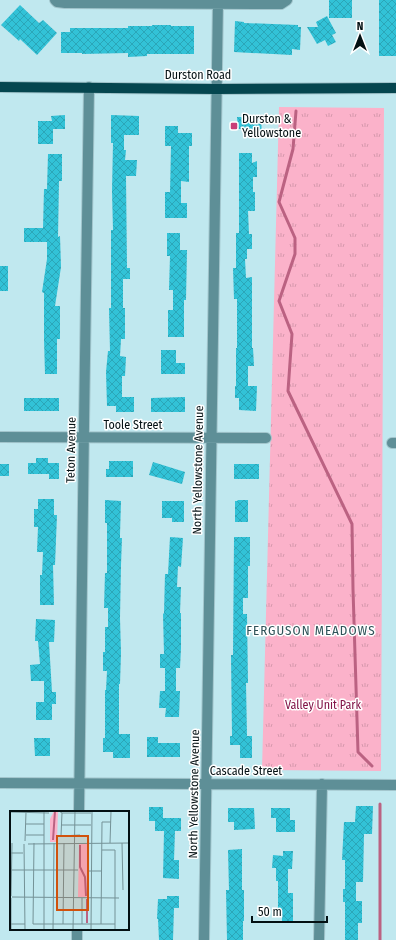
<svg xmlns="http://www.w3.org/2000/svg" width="396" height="940" viewBox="0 0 396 940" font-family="'Fira Sans Condensed',sans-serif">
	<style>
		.park { fill: url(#park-tufts) }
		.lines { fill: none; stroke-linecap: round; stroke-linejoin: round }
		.stream { stroke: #bb6282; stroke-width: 3 }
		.building { fill: url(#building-cross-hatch) }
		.minor-casing { stroke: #a2c5cc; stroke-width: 12 }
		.major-casing { stroke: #a2c5cc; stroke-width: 12 }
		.minor { stroke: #5e8f97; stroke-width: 10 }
		.major { stroke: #05464f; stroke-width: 10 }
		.poi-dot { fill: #c83e78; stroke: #fff; stroke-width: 1.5 }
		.labels { text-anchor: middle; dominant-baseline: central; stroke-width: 3; stroke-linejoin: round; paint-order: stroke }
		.street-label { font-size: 12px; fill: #031013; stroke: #fff }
		.poi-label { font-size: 12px; fill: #031013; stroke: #fff; text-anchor: start }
		.park-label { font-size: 12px; fill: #831448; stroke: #fff }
		.neighbourhood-label { font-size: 13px; letter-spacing: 1px; fill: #2f5359; stroke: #fff }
		.inset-river { fill: none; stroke: #bb6282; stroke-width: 2 }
		.inset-road { fill: none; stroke: #749297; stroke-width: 1 }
		.view { fill: #d1520d; fill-opacity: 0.15; stroke: #d1520d; stroke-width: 2 }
		.inset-edge { fill: none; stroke: #031013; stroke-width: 2 }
	</style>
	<defs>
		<pattern id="park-tufts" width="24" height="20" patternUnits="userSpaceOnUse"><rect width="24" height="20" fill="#fbb2ca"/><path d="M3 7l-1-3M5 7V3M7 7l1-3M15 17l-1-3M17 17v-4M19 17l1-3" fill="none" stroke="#d698ad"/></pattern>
		<pattern id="building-cross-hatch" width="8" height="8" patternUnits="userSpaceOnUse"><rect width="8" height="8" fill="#32c2d7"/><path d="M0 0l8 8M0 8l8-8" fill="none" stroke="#2ba6b8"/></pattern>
	</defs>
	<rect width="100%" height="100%" fill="#c0e8ef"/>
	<path class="park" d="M279,107L384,108L381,771L262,770Z"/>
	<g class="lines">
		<path class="stream" d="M296,111L293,149L279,202L295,238V254L279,301L292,334L288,391L352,524L353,589L358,752L372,766
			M380,940V804"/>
	</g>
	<path class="building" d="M329,0H352V18H329Z
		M379,0H396V56H379Z
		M20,5L39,23L43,20L57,33L37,55L20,39L19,41L1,25Z
		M327,16L336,33L332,35L336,42L328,46L325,40L317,44L307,27H318L316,22Z
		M235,21L244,22V23L298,25V27H301L300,50L292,49V55L234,52Z
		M152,25H171V26H194V54H147V56L128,57V53L82,54V53H61V32H70V28H128V26H152Z
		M65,115V129H53V144H38V121H52L51,116Z
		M111,115L139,116V135H124V150H126L125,160H137L136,176H126L127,268H130V279H123V308H125V339H121L120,356L126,357L125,376H122V397H134V412H116V406H107L106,372L108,351H110L109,308H111V230H113L112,191L113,143H111Z
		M237,117H261L262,136H248V129H238Z
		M165,126H178V133H192V146H189V182L181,181V203H187V218H165V192H170L171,146H165Z
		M239,153H252V163L257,161V177H253V192H255V211H248L249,234H252V249H247V259H245L246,278L252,277V348H253L254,366H248V386H257L256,411L239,410V398H235V386H236V348H237V299H234L233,268H236V233H239Z
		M48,154H62V181H59L58,237L60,236L61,267L55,306H60V339H57V374H45L44,339V293L42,292L47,259V242H24V228H43L44,189H47Z
		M167,233H180V250H187L186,300H184V337H168V310H173V290H169L170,256H167Z
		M0,266H8V291H0Z
		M161,350H176V363H185V374H161Z
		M185,397V412H151V398Z
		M24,398H59V411H24Z
		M36,458H48V463H59V479H49V474H28V463H36Z
		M109,461H133V477H106V469H109Z
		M153,462L185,472L182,484L149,475Z
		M0,464H9V476H0Z
		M234,464H259V479H234Z
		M38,499H54V515H57L55,565H53L54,605H40V575H42L43,552H37L38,527H34V509H38Z
		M105,500L121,501L120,535V538H122L121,565L120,618L121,653L120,684H119V734H130V758H113V752H103V738H105V690H106L107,671H103V652H105V627H108V608H104L105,573H107V523H105Z
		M238,500H248V522H235V501H237Z
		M162,501H184V522H172V518H162Z
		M170,537L183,538L181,567L178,566L177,587H181L180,613H181V648L180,668H176V691H180L179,717H165L166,708H159L160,691H165V668H160V654H164L163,614L164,613L165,574H168Z
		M234,537H250V566H248V598H243V614H247L248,683H246L247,736H252V758H240V745H230V736H232L231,655H233Z
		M36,619L55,620L54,642H49L52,692H56V704H52V720H36V702H44V681H31L30,665L40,664L38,641H35Z
		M147,737H158V743H180V757H147Z
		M34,738H50V756H35Z
		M356,806H373L372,834H364L363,882H356V901H362V923H358V940H345V902H343V889H345V860H342L344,822H355Z
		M149,807H163V818H181V831H175L174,860H179V879L163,878L164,831H155V821H149Z
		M228,808H254L255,829L234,830V822H228Z
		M271,808H290V820H295V832H276V818H271Z
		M242,849V890H244V921H243V940H227L226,890H229L228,850Z
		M283,851H293L292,869H288V893H293V921H282V911L278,910V881H276V868H272L273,855L283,856Z
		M167,896H179V908H174L173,940H159L158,919H157L158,899H167Z"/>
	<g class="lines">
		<defs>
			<path id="minor" d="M55,0L57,2L65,3L281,4L287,0
				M0,437L266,438
				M392,443H396
				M0,783L396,785
				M79,812L84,426L89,87
				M77,940V929
				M204,940L218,0
				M319,940L322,784"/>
			<path id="major" d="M0,87L216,89L396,88"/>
		</defs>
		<use href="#minor" class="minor-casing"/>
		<use href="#major" class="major-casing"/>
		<use href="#minor" class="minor"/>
		<use href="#major" class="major"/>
	</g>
	<rect class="poi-dot" x="230" y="122" width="8" height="8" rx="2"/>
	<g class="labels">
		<g class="street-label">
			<text x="198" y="75">Durston Road</text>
			<text x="133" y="425">Toole Street</text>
			<text transform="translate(71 450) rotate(-89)">Teton Avenue</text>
			<text transform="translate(198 470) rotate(-89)">North Yellowstone Avenue</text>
			<text x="246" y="771">Cascade Street</text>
			<text transform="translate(194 794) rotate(-89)">North Yellowstone Avenue</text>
		</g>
		<g class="poi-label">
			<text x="242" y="119">Durston &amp;<tspan x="242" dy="14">Yellowstone</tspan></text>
		</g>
		<g class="park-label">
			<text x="323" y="705">Valley Unit Park</text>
		</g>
		<g class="neighbourhood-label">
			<text x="311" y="630">FERGUSON MEADOWS</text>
		</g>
	</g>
	<g transform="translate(10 811)">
		<rect width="119" height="119" fill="#c0e8ef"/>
		<path d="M44,0H48L47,31H40V8ZM69,33H77V86H68Z" fill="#fbb2ca"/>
		<path class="inset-river" d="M43,29L45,0M70,34V56L75,66L76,85M77,112V88"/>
		<path class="inset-road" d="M49,0L52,2L51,25L70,24M0,1L39,2M52,2H81M16,13H34M51,14H81M16,24H34M15,30L16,1M24,32L23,113H105M100,32L101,0M112,32L113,79M14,33L15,119M18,33L119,32M92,39H105V119M0,42H13M0,59H68M78,60H92M1,85L2,32M2,86L109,87M1,113H15M53,113L54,32M72,113V87M91,113L92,11H101M1,119V87M34,119V0M43,119L44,32M63,119L65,0M81,119L82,0"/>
		<path class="view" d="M47,25H78V99H47Z"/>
		<rect width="119" height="119" class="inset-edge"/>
	</g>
	<g transform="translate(360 36)" stroke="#ffffff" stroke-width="3" paint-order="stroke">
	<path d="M0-3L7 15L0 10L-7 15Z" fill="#031013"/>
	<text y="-6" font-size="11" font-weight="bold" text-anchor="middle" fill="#031013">N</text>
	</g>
	<path d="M252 916v6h75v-6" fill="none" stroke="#031013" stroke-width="2"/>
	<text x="258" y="916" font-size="12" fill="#031013" stroke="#ffffff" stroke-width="3" paint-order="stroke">50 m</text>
</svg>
